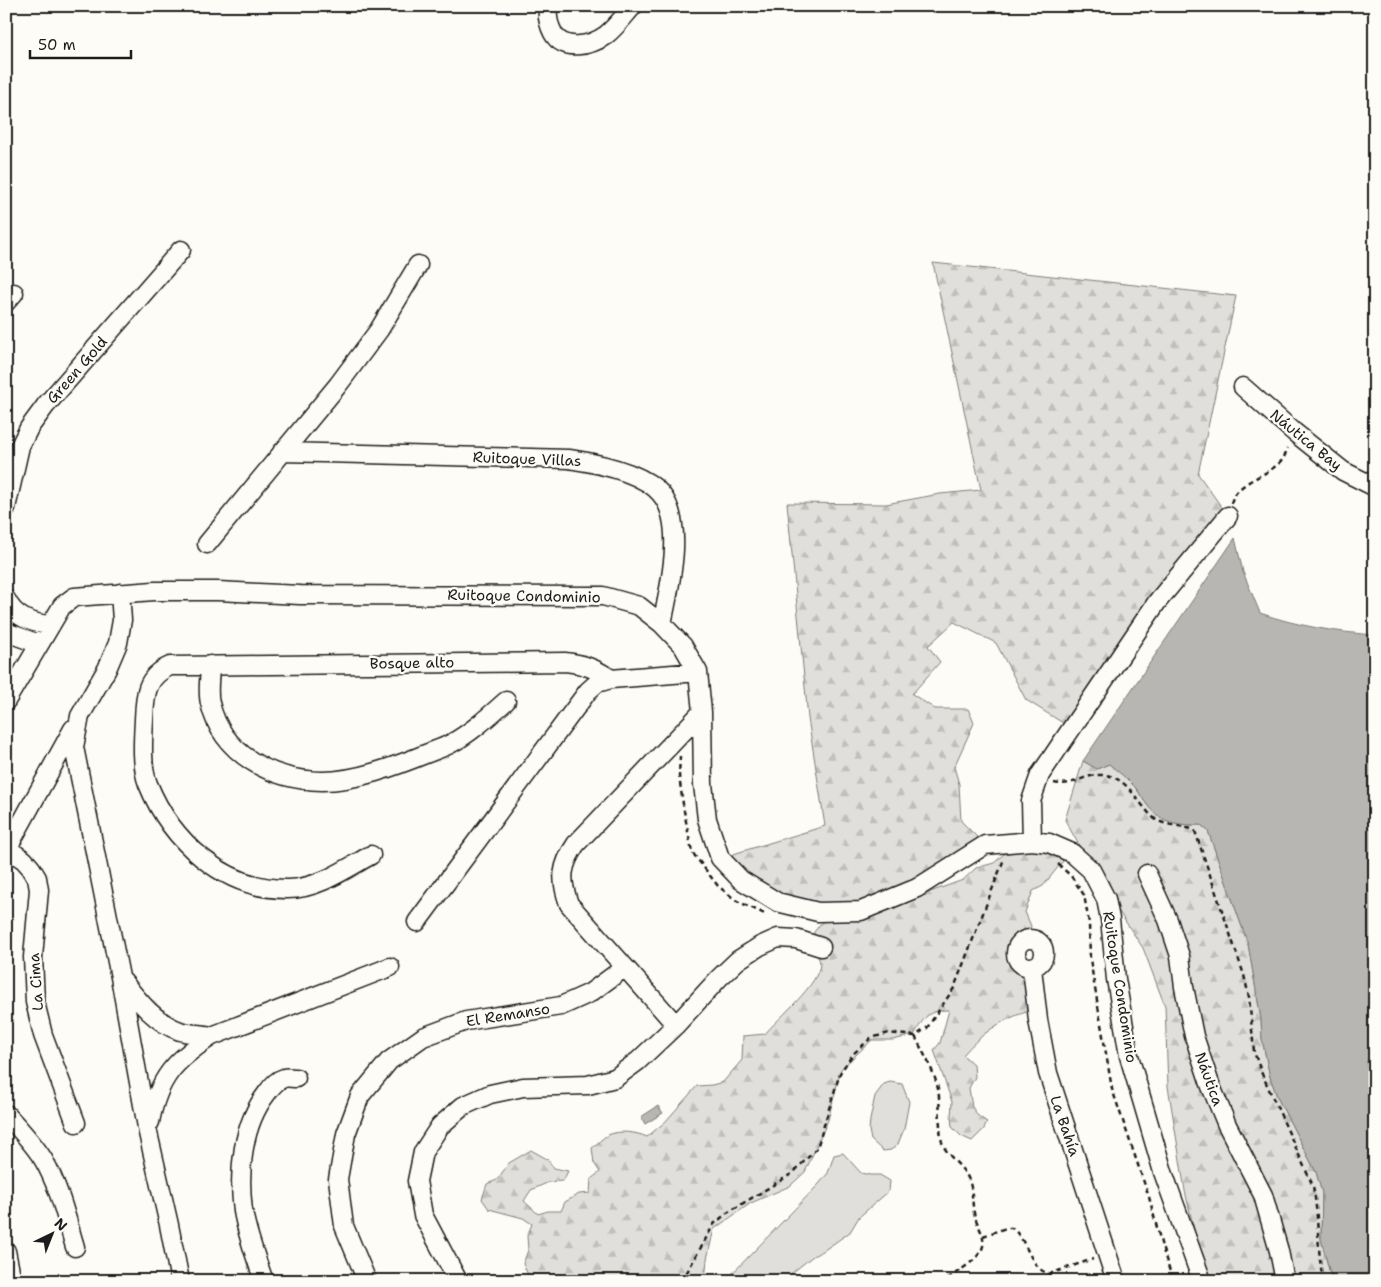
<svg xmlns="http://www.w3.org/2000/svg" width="1381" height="1287" viewBox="0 0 1381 1287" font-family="'Shantell Sans',sans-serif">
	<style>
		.green { fill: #e0dfdb; stroke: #7e7e7c }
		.forest { fill: url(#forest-firs); stroke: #7e7e7c }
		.water { fill: #b7b6b2; stroke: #797876 }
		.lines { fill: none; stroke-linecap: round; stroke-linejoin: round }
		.minor-casing { stroke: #1c1c1c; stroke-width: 21 }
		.path { stroke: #1c1c1c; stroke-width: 2.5; stroke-dasharray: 5 4; stroke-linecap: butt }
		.minor { stroke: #fdfcf7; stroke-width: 18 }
		.labels { text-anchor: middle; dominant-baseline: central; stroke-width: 4.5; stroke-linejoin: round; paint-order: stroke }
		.street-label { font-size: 15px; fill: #1c1c1c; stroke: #fdfcf7 }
	</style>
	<defs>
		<pattern id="forest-firs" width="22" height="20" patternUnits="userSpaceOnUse" patternTransform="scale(1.25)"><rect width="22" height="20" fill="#e0dfdb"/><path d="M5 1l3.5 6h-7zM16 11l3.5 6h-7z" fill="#c0bfbb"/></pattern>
	</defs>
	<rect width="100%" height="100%" fill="#fdfcf7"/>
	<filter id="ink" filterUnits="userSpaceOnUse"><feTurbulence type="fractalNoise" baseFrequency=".02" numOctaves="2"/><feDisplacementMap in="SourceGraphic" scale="10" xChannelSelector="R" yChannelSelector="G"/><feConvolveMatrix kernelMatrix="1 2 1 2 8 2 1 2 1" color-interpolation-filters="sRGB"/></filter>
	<g filter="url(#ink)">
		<path class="green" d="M890,1082L902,1084L909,1102L904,1129L898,1144L891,1150L883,1151L871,1140L869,1130L870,1120L875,1096L884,1084Z
			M843,1153L861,1173L870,1175H880L890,1181L889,1191L859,1217L850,1232L823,1251L813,1256L782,1281H725L819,1184L828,1173L834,1155Z"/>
		<path class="forest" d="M933,263L1236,296L1198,474L1228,516L1071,728L1026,700L996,643L954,622L928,646L940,662L912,694L935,709H968L974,723L954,767L959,784L961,821L985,845L861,911L777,902L720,858L825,826L808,718L787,503L886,504L940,494L981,490Z
			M1083,761L1097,769L1109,764C1117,771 1128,778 1135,787C1140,793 1143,800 1148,806C1162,823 1180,826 1201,825L1208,831L1248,944L1261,1019L1262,1039L1270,1077L1278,1099L1316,1172L1322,1193L1321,1239L1332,1281H1209L1197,1242L1185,1191L1168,1086L1165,1006L1143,948L1100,883L1065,820Z
			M1022,845L1057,852L1063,861L1043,886L1033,891L1025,912L1031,926L1023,947L1020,959L1031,990L1026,1012C1000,1020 980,1035 963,1055L974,1065L975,1077L969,1088L972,1107L978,1116L987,1122L984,1129L972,1141L961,1136L952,1127L951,1117L952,1102L934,1050L940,1043L949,1010C927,1010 924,1018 914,1035L893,1040H872L841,1069L828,1120L805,1172L790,1186L751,1203L714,1229L707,1259L705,1281H549L543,1278L529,1277L523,1264L528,1250L527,1236L532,1224L523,1218L489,1209L482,1199L487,1184L497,1180L509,1163L531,1150L547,1159L554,1168L568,1171L563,1181L549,1182L531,1190L524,1201L538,1214L548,1211H561L565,1202L579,1194L590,1193L591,1179L600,1172L594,1163L592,1148C597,1144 602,1138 608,1135C619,1130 636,1132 647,1137L665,1122L697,1086L712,1085L723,1082L742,1060L743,1036L765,1034C778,1018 820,984 820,963C820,960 817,955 816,952C814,945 814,938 814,932L822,922L875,914L890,910L930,892L963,880L976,868L994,863L1004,854L1012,852Z
			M1375,1051V1079C1365,1070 1363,1060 1375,1051Z
			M1375,1191V1281H1370L1373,1196Z"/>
		<path class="water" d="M1235,538L1243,572L1260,613C1297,626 1335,632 1375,635V1051C1363,1060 1365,1070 1375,1079V1191L1373,1196L1370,1281H1332L1321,1239L1322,1193L1316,1172L1278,1099L1270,1077L1262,1039L1261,1019L1248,944L1208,831L1201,825C1180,825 1162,824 1148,806C1143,800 1140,793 1135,787C1128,779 1117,771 1109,764L1097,769L1083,761Z
			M658,1106L663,1113L645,1124L641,1117Z"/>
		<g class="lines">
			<defs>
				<path id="minor" d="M549,6C546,15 549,25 553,33C563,52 591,46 606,35C616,27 624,16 633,6
					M6,302L14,293
					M1243,387L1294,432L1343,471L1375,487
					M282,452L569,459C596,463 643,472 661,494C686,524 669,589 662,624
					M6,508L20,446L29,428L46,405L181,250
					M207,544L338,385L379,330L418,265
					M120,593L122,620L118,643L107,669L80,716L74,747L120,977L148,1133L169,1225L180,1281
					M6,599C14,617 32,624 51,625
					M6,632L39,644
					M210,665C210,677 207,691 210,703C222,755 272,780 322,781C357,781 396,766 428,753C436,750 445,747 452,743C472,732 489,716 506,701
					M6,701L62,606L74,597L154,591H218L300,595L603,596L639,606L662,624L683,646L698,672L702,712L703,784L707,819L720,858L741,880L777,902L818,912L861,911L917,888L985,845L1032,841L1049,843L1072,853L1091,870L1106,899L1110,919L1116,979L1129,1056L1163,1172L1202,1281
					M1032,841L1031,801L1040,775L1157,602L1228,516
					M8,849L24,860L31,868L37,878L39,890L33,957L35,1002L43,1035L76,1123
					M6,851L73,729
					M371,855C346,869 317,889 288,889C224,890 171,841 148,784C141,767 143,738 144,720C145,695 145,677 170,666L565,662C583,664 595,668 611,679
					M1147,874L1168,920L1180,956L1184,987L1194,1036L1210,1084L1227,1125L1263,1195L1279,1251L1285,1281
					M417,922L588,691L597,683L611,679L698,672
					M1016 953a14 14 0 1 1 28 0a14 14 0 1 1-28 0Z
					M1032,968L1038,1020L1048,1073L1116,1281
					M121,979C137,999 154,1022 180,1031C190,1034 202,1034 212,1036
					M676,1025L569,904C560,879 561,866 576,844L702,712
					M6,1114C19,1128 33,1143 43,1159C59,1186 66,1217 75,1247
					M150,1122C158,1078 175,1060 212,1036L390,967
					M6,1251L12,1281
					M264,1281C256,1258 247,1235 243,1211C238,1171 242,1125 267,1093C271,1087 277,1080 284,1078C287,1077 292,1078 296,1078
					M367,1281L344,1226L338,1179L346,1134L360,1096L389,1061L423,1037L466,1021L561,1006L590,993L624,968
					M458,1281L423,1215L417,1181L423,1152L440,1126L463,1106L490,1094L523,1087L588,1085L615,1078L638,1061L676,1025L719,978L738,960L760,946L778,938L796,939L821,947"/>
			</defs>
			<use href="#minor" class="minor-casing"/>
			<path class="path" d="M1231,503C1238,479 1269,477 1283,459C1285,456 1286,451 1288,448
				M680,756L679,776L684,811L692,852L718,886L737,901L767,915
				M1054,783C1074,787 1082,775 1099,775C1127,773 1137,804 1155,819C1166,827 1184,824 1195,831L1244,975L1249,997L1254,1052L1262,1074L1313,1186C1319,1217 1317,1249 1323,1281
				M1058,864L1071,876L1084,895L1089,923L1090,959L1112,1089L1149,1197L1162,1247L1173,1281
				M915,1036C923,1053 934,1070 938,1089C941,1106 938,1125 942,1142C946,1155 960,1164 967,1176C974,1188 971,1204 975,1217C978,1226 985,1236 983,1246C980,1260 955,1273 944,1281
				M983,1236L1006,1228H1012C1028,1240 1029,1268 1049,1274L1093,1259
				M682,1281L714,1224L727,1213L793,1173L817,1148L840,1073L853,1054L871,1038L889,1033L915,1036L927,1028L954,988L1004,859"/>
			<use href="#minor" class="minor"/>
		</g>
	</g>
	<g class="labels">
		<g class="street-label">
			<text transform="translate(77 370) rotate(-49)">Green Gold</text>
			<text transform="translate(1306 440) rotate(39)">Náutica Bay</text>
			<text transform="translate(527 459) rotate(2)">Ruitoque Villas</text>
			<text transform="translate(524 596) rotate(1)">Ruitoque Condominio</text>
			<text transform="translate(412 663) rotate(-1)">Bosque alto</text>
			<text transform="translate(36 982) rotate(-94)">La Cima</text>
			<text transform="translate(1120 987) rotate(81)">Ruitoque Condominio</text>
			<text transform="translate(508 1015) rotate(-9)">El Remanso</text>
			<text transform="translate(1209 1079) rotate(70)">Náutica</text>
			<text transform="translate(1065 1126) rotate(71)">La Bahía</text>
		</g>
	</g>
	<rect width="1381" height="1287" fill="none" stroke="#fdfcf7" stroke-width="25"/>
	<rect x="12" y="12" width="1356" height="1262" fill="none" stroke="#1c1c1c" stroke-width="2" filter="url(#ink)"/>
	<g transform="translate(52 1234) rotate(43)" stroke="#fdfcf7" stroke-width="4" paint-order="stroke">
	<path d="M0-4L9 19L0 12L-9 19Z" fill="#1c1c1c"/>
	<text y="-8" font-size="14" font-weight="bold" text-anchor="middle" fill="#1c1c1c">N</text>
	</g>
	<path d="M30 50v8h101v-8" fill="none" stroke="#1c1c1c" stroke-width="2.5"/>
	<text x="38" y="50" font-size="15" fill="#1c1c1c" stroke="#fdfcf7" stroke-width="4" paint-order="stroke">50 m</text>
</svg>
